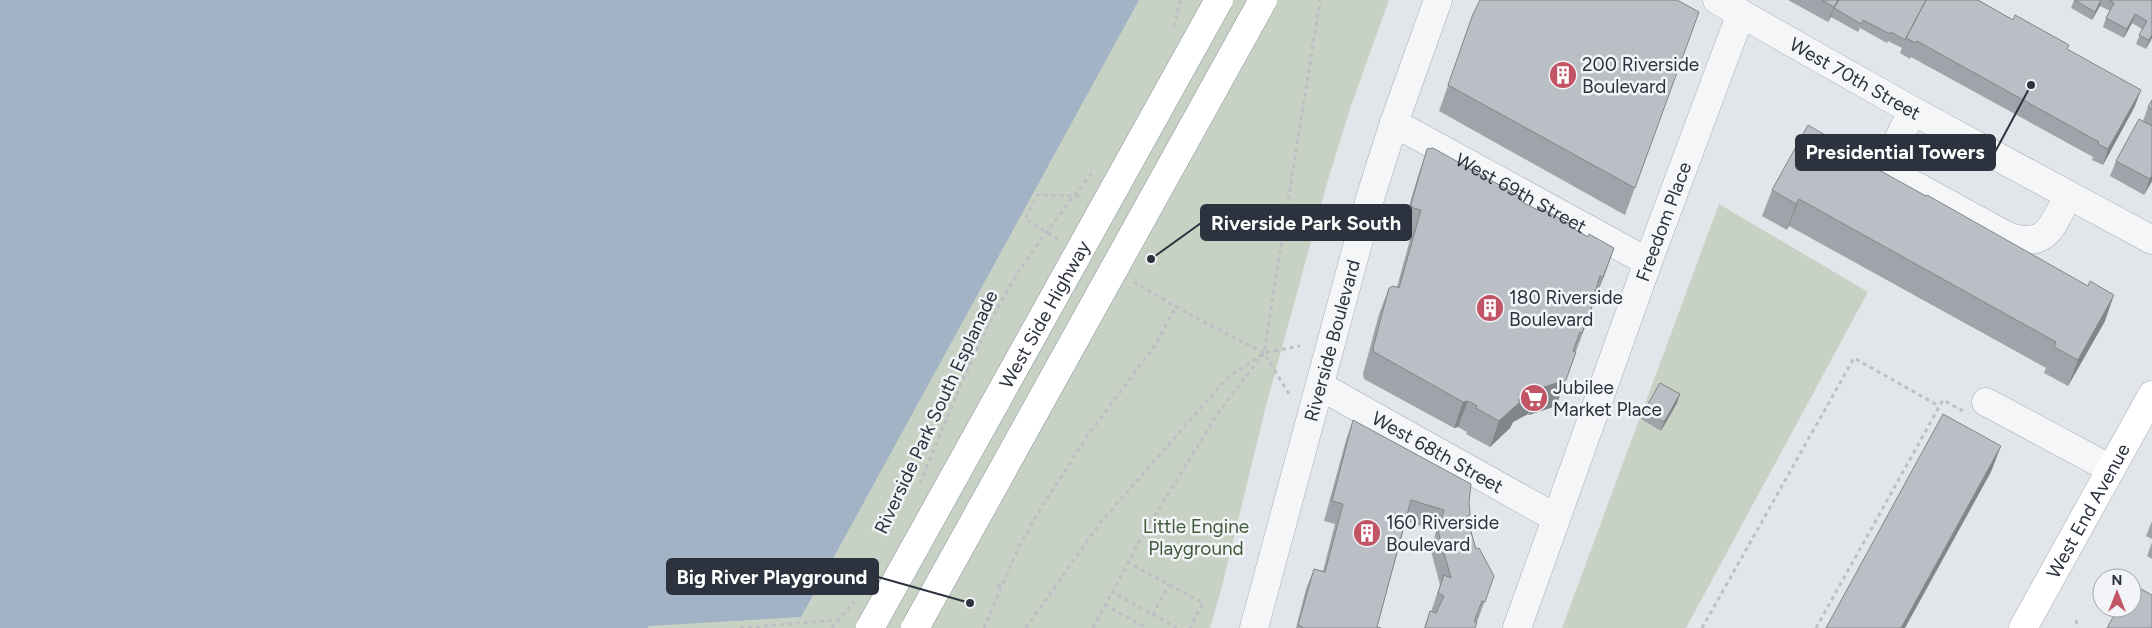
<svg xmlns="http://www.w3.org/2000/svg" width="2152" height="628" viewBox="0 0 2152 628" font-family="Figtree,sans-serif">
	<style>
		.green { fill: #c8d2c4 }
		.water { fill: #a1b3c5 }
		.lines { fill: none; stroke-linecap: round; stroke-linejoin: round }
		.minor-casing { stroke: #a8acb3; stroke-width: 29 }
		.major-casing { stroke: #a3aab4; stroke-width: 29 }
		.path { stroke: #bdbfc4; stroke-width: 3; stroke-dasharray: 4 4; stroke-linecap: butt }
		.minor { stroke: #f5f6f8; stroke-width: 28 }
		.major { stroke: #fff; stroke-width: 28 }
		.highway-bridge-casing { stroke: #8b939e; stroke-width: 29; stroke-linecap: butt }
		.highway-bridge { stroke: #fff; stroke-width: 28 }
		.wall { fill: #a0a3a9 }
		.shaded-wall { fill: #82858a }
		.building { fill: #babec5; stroke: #82858a }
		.labels { text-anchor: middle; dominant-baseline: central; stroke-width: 5; stroke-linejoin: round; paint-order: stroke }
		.poi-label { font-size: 19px; fill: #2c333f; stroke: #f2f4f7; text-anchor: start }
		.street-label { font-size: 19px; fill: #2c333f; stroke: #f2f4f7 }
		.park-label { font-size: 19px; fill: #415a3b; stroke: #f2f4f7 }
		.leader { fill: none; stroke: #2c333f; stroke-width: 2 }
		.callout-dot { fill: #2c333f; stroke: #f2f4f7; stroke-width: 2 }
		.callout { fill: #2c333f; stroke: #2c333f; stroke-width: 2 }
		.callout-label { font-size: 20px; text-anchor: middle; font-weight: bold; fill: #fff }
	</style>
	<rect width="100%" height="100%" fill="#e2e5e9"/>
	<path class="green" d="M1138,0H1389L1350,109L1327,183L1266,406L1221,590L1210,628H648Z
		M1719,204L1868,292L1686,628H1562Z"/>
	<path class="water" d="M0,0H1139L801,617L649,626L648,628H0Z"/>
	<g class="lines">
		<defs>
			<g id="minor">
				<path id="s1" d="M1717,0L1913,111L2152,240"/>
				<path d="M1913,111C1901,134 1882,159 1905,180L2007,236C2048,250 2051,226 2069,195"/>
				<path id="s2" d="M1394,123L1648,262"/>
				<path id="s3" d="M1320,386L1556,518"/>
				<path d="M1986,402L2111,469"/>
				<path id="s4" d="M1254,628L1371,195L1394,123L1438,0"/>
				<path id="s5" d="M1517,628L1648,262L1741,13"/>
			</g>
			<g id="major">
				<path id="s6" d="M2023,628L2152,395"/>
			</g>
		</defs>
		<use href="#minor" class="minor-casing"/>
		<use href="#major" class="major-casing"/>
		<path class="path" d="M1174,27L1180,0
			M1058,239L1025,219L1037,195L1082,196
			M1134,282L1189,314L1264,353L1289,394
			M920,483C947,420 970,357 1003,298C1028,253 1061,213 1092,173
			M1127,562L1203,603L1190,628
			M997,585L1003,587
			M1111,591L1177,628
			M1105,605L1147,628
			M1153,615L1169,584
			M2076,620L2078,628
			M740,628L838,620
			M832,628L854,602
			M984,628L1018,548L1039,511L1088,435L1156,344L1176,306
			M1026,628L1100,523L1226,379L1264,353L1300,346
			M1093,628L1141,538L1218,413L1264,353L1320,0
			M1702,628L1854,358L1939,406
			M1816,628L1943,400L1963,411"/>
		<use href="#minor" class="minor"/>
		<use href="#major" class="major"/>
		<defs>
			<g id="highway-bridge">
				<path id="s7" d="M870,628L1219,0"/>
				<path d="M915,628L1263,0"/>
			</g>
		</defs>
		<use href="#highway-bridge" class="highway-bridge-casing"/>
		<use href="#highway-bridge" class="highway-bridge"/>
	</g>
	<path class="wall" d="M1788,0H1978L2067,50L2135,106L2103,165L2092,160L2093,157L1911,57L1910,59L1900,53L1902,48L1888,41L1887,43L1860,28L1858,32L1831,17L1828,22Z
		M2074,0H2152V38L2146,49L2136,44L2142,29L2132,23L2124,38L2103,27L2106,18L2110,11L2100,6L2092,20L2071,8Z
		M1699,12L1625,215L1439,111L1473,14Z
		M2152,100V181L2144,195L2110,176L2116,161L2143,121L2148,107Z
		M1832,139L1831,143L2105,321L2068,386L2044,373L2046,368L1789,226L1787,230L1762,216L1772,190Z
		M1427,149L1522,202L1538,210L1570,224L1569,226L1588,237L1614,248L1556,406L1529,415L1528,414L1513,422L1510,428L1490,447L1466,434L1467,432L1458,427L1454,428L1364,379L1363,374L1379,314L1389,288L1397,287L1411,236L1404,234L1402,230L1418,176Z
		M1680,394L1677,403L1661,431L1641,419L1644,411Z
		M1353,420L1469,502L1468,520L1476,549L1494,576L1477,622L1475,621V628H1424L1430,611L1431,612L1440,585L1431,551L1436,531L1406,521L1377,627L1381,628H1296L1306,589L1314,569L1323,571L1335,524L1324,521L1346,440Z
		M2152,521V539L2146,536Z
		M2152,542V559L2147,556Z"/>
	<path class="shaded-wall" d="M1838,0H1841L1834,8L1831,17L1828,22L1834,7Z
		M2101,0L2100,6L2092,20L2095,12Z
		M2135,14L2132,23L2124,38L2127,29Z
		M2152,35V38L2146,49L2149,40Z
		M2141,90L2135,106L2103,165L2108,149Z
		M2152,175V181L2144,195L2150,179Z
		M1799,199L1789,226L1787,230L1796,204Z
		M1614,248L1605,274L1593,303L1603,277Z
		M2114,295L2105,321L2068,386L2078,360Z
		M1576,352L1556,406L1529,415L1538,389Z
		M1537,388L1528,414L1513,422L1510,428L1490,447L1499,421L1523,396Z
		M1680,394L1677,403L1661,431L1664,422Z
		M1468,401L1458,427L1454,428L1463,402Z
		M2001,446L1991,472L1905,628H1901Z"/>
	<path class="building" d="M1480,0H1677L1699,12L1635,188L1448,85L1473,14Z
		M1822,0H1838L1834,7Z
		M1839,0H1926L1905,40L1891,32L1890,34L1863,20L1861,24L1834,8Z
		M1926,0H1978L2013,20L2015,15L2069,45L2067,49L2141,90L2108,149L2098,144L2099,142L1917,41L1916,43L1906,38Z
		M2075,0H2101L2095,12Z
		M2109,0H2152V35L2149,40L2139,35L2147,21L2135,14L2127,29L2106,18L2114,3Z
		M2152,100V109L2148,107Z
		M2139,119L2152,126V175L2150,179L2116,161Z
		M1808,125L1832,139L1830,143L1926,196L1927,195L2088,286L2090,281L2114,295L2078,360L2054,347L2056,342L1799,199L1796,204L1772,190Z
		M1433,148L1521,197L1522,202L1538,210L1539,207L1570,224L1569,226L1588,237L1589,234L1614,248L1603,277L1600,276L1594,295L1596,296L1582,333L1580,332L1573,351L1576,352L1566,380L1538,389L1537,388L1523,396L1518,400L1520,402L1499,421L1476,408L1477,406L1468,401L1463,402L1374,352L1373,348L1389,288L1393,286L1399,288L1421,210L1413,208L1411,204L1427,149Z
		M1660,383L1680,394L1664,422L1644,411Z
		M1943,414L2001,446L1901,628H1826Z
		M1353,420L1471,484L1469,502L1470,515L1467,516L1469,525L1476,549L1479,548L1494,576L1485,602L1482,601L1474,622H1477L1475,628H1425L1430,611L1436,613L1444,596L1438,593L1444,575L1451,578L1438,531L1444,510L1411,500L1377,627L1381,628H1304L1298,625L1314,569L1325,572L1343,504L1332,501Z
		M2132,584L2152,595V628H2107L2118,608H2132Z"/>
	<defs>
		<symbol id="building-disc" viewBox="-11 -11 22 22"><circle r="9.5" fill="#c15565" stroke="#f2f4f7"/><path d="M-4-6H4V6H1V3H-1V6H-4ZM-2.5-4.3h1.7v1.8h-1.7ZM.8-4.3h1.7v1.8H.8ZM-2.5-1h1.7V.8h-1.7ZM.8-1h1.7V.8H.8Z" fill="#fff"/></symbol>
		<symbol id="supermarket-disc" viewBox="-11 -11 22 22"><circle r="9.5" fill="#c15565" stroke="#f2f4f7"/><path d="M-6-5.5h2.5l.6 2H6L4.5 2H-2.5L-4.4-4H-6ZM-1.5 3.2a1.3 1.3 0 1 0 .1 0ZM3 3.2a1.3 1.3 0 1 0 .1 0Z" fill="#fff"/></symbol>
	</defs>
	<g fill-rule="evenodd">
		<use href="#building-disc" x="1547" y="59" width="32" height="32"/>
		<use href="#building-disc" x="1474" y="292" width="32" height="32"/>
		<use href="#supermarket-disc" x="1518" y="382" width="32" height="32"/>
		<use href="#building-disc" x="1351" y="517" width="32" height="32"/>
	</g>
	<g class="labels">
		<g class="poi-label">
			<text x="1582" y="64">200 Riverside<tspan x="1582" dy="22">Boulevard</tspan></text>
			<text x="1509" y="297">180 Riverside<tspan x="1509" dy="22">Boulevard</tspan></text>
			<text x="1553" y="387">Jubilee<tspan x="1553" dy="22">Market Place</tspan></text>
			<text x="1386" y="522">160 Riverside<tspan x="1386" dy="22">Boulevard</tspan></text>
		</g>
		<g class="street-label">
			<text stroke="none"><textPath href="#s1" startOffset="159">West 70th Street</textPath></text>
			<text stroke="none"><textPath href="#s2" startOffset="145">West 69th Street</textPath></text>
			<text stroke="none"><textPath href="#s5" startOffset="432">Freedom Place</textPath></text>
			<text stroke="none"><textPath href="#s7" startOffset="359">West Side Highway</textPath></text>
			<text stroke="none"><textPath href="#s4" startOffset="298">Riverside Boulevard</textPath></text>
			<text transform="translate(936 412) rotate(-65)">Riverside Park South Esplanade</text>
			<text stroke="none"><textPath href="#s3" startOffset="135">West 68th Street</textPath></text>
			<text stroke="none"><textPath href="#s6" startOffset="134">West End Avenue</textPath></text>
		</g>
		<g class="park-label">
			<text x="1196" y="526">Little Engine<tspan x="1196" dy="22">Playground</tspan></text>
		</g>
	</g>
	<path class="leader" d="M2031 85L1995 152M1151 259L1201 223M970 603L878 577"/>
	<g class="callout-dot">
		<circle cx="2031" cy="85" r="5"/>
		<circle cx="1151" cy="259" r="5"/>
		<circle cx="970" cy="603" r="5"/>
	</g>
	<g class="callout">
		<rect x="1796" y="135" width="199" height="35" rx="5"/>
		<rect x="1201" y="205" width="210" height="35" rx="5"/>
		<rect x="667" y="559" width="211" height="35" rx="5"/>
	</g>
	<g class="callout-label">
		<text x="1895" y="159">Presidential Towers</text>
		<text x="1306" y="230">Riverside Park South</text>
		<text x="772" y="584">Big River Playground</text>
	</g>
	<g transform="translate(2117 593)"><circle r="24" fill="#f2f4f7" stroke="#a3a7ad"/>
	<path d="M0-4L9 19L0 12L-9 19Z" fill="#c15565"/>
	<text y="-8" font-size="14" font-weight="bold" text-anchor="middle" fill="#2c333f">N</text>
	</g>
</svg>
